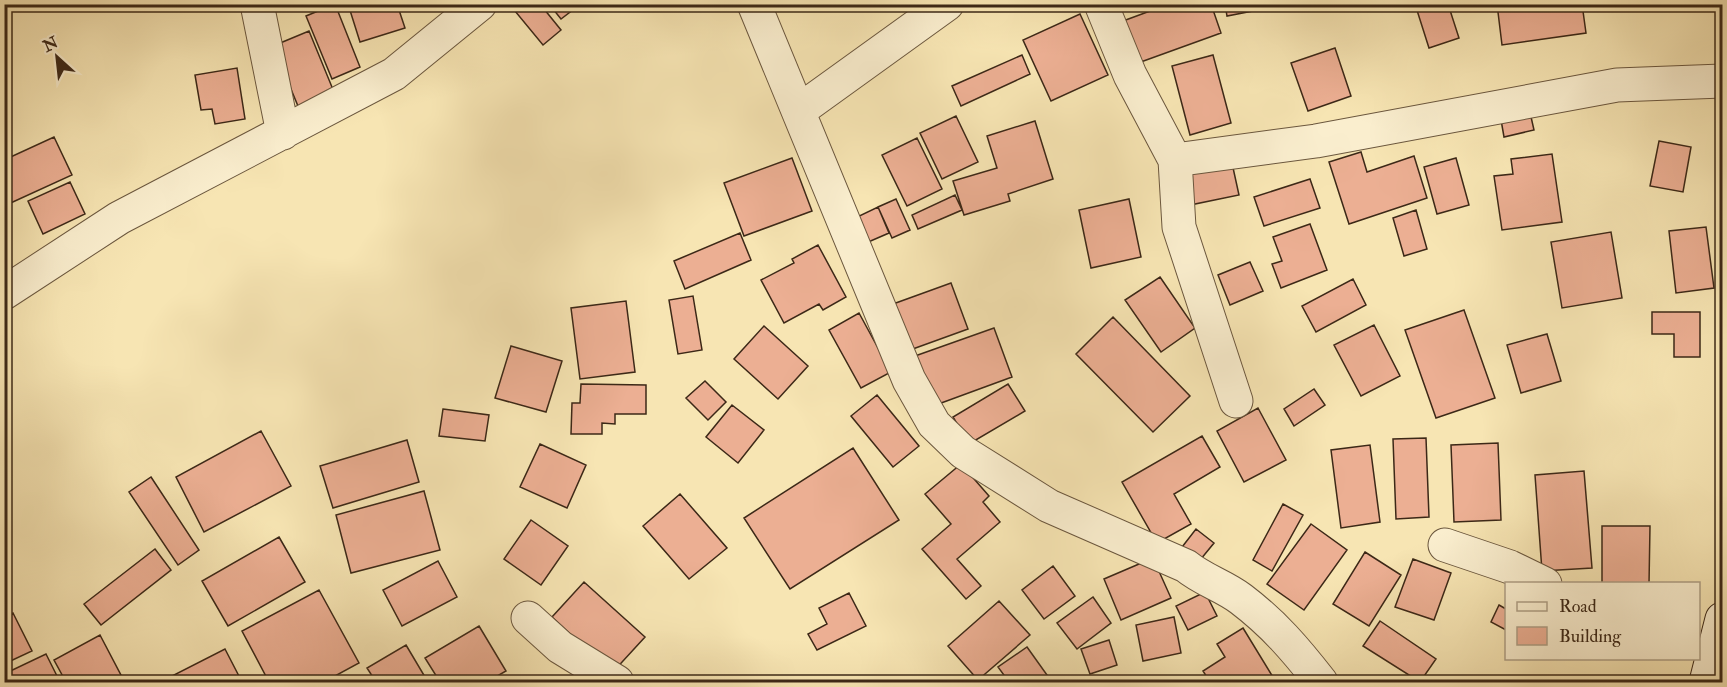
<svg xmlns="http://www.w3.org/2000/svg" width="1727" height="687" viewBox="0 0 1727 687" font-family="'IM FELL Double Pica',serif">
	<style>
		.building { fill: #ecaf93; stroke: #3c2817; stroke-width: 1.5 }
		.lines { fill: none; stroke-linecap: round; stroke-linejoin: round }
		.street-casing { stroke: #6b573e; stroke-width: 35 }
		.secondary-casing { stroke: #3c2817; stroke-width: 35 }
		.street { stroke: #faeece; stroke-width: 33 }
		.secondary { stroke: #faeece; stroke-width: 33 }
	</style>
	<rect width="100%" height="100%" fill="#f7e5b3"/>
	<filter id="stains"><feTurbulence type="fractalNoise" baseFrequency=".00333" numOctaves="4"/><feColorMatrix values="0 0 0 0 .2 0 0 0 0 .09 0 0 0 0 .02 0 0 0 .5 -.17"/></filter>
	<radialGradient id="worn" r=".72"><stop offset=".6" stop-color="#630" stop-opacity="0"/><stop offset="1" stop-color="#630" stop-opacity=".3"/></radialGradient>
	<path class="building" d="M335,4L360,67L332,79L306,16Z
		M348,4H397L405,28L360,42Z
		M540,4L561,30L543,45L510,5Z
		M549,4H571L574,9L561,19Z
		M1169,4H1211L1221,33L1138,63L1123,21Z
		M1225,4H1283V5L1227,16Z
		M1415,4H1448L1459,38L1429,48Z
		M1497,4H1582L1586,33L1502,45Z
		M1080,14L1108,75L1051,101L1023,40Z
		M309,31L334,92L298,106L273,46Z
		M1335,48L1351,96L1308,111L1291,63Z
		M1022,55L1030,74L961,106L952,86Z
		M1213,55L1231,123L1190,135L1172,66Z
		M237,68L245,119L215,124L212,109L201,110L195,75Z
		M1529,108L1534,130L1504,137L1500,114Z
		M956,116L978,162L942,179L920,133Z
		M1035,121L1053,179L1008,194L1010,201L964,215L953,181L997,168L987,136Z
		M54,137L72,175L4,206V160Z
		M917,138L942,189L907,206L882,155Z
		M1659,141L1691,147L1683,192L1650,186Z
		M1361,152L1367,172L1414,156L1427,198L1349,224L1329,162Z
		M1230,154L1239,195L1190,205L1181,164Z
		M1552,154L1562,222L1502,230L1494,176L1513,174L1511,159Z
		M792,158L812,211L744,236L724,183Z
		M1456,158L1469,205L1437,214L1424,167Z
		M1310,179L1320,208L1264,226L1254,197Z
		M70,182L85,214L43,234L28,201Z
		M955,195L962,210L918,229L912,215Z
		M896,199L910,230L892,238L878,207Z
		M1129,199L1141,257L1091,268L1079,210Z
		M878,207L889,233L866,243L855,218Z
		M1416,210L1427,249L1404,256L1393,218Z
		M1310,224L1327,270L1281,288L1272,264L1282,261L1273,237Z
		M1706,227L1714,288L1676,293L1669,231Z
		M1611,232L1622,298L1562,308L1551,242Z
		M1718,232H1722V258H1719Z
		M740,233L751,260L685,289L674,261Z
		M818,245L846,297L823,310L819,304L784,323L761,280L794,263L792,259Z
		M1250,262L1263,291L1230,305L1218,275Z
		M1160,277L1195,328L1161,352L1125,300Z
		M1353,279L1366,305L1316,332L1302,306Z
		M951,283L968,329L910,350L893,304Z
		M693,296L702,350L678,354L669,300Z
		M626,301L635,372L580,379L571,308Z
		M1464,310L1495,398L1436,418L1405,330Z
		M1652,312H1700V357H1674V334H1652Z
		M859,313L891,372L861,388L829,330Z
		M1113,317L1190,396L1153,432L1076,354Z
		M1374,325L1400,376L1361,396L1334,345Z
		M764,326L808,366L778,399L734,359Z
		M994,328L1012,377L933,406L915,356Z
		M1547,334L1561,381L1521,393L1507,345Z
		M511,346L562,361L546,412L495,398Z
		M705,381L726,402L708,420L686,398Z
		M581,384L646,385V414H615V424L602,423V434H571L572,403H580Z
		M1008,384L1025,411L969,444L953,417Z
		M1314,389L1325,405L1294,426L1284,409Z
		M877,395L919,446L893,467L851,416Z
		M732,405L764,430L738,463L706,437Z
		M1258,408L1286,460L1244,482L1217,431Z
		M443,409L489,415L485,441L439,436Z
		M261,431L291,486L204,532L176,477Z
		M1202,436L1220,467L1174,494L1191,524L1157,543L1122,482Z
		M1426,438L1429,517L1396,519L1393,439Z
		M407,440L419,482L333,508L320,466Z
		M1498,443L1501,520L1454,522L1451,445Z
		M540,444L586,465L567,508L520,487Z
		M1370,445L1380,522L1341,528L1331,450Z
		M853,448L899,520L790,589L744,518Z
		M961,464L989,496L983,502L1000,522L957,559L981,586L966,599L922,549L951,524L925,494Z
		M1584,471L1592,568L1542,571L1535,475Z
		M151,477L199,550L178,565L129,492Z
		M424,491L440,550L351,573L336,515Z
		M680,494L727,548L689,579L643,526Z
		M1283,504L1303,515L1272,571L1253,560Z
		M531,520L568,546L541,585L504,559Z
		M1311,524L1347,550L1304,610L1267,584Z
		M1602,526H1650L1649,584H1602Z
		M1196,529L1214,543L1196,565L1179,551Z
		M279,537L305,582L228,626L202,581Z
		M155,549L171,570L101,625L84,604Z
		M1365,552L1401,575L1369,626L1333,604Z
		M1153,558L1171,598L1121,620L1104,579Z
		M1413,559L1451,573L1434,620L1395,607Z
		M438,561L457,597L402,626L383,590Z
		M1053,566L1075,596L1044,619L1022,590Z
		M584,582L645,637L612,673L552,617Z
		M319,590L359,663L324,682H269L242,631Z
		M1205,592L1217,616L1188,630L1176,606Z
		M849,593L866,626L817,650L808,634L827,624L819,608Z
		M1093,597L1111,623L1077,649L1057,623Z
		M999,601L1030,635L978,680L948,646Z
		M1499,605L1506,609V630L1491,622Z
		M13,613L32,651L4,664V617Z
		M1174,617L1181,653L1143,661L1136,625Z
		M1380,621L1436,659L1420,682L1363,646Z
		M479,626L506,671L487,682H440L425,658Z
		M1243,628L1276,682H1210L1203,671L1225,657L1217,644Z
		M100,635L123,679L116,682H66L54,660Z
		M1109,640L1117,665L1090,674L1081,649Z
		M406,645L428,682H376L367,668Z
		M1027,647L1052,682H1009L998,667Z
		M225,649L242,682H173L170,677Z
		M46,654L60,682H4V674Z"/>
	<g class="lines">
		<defs>
			<path id="street" d="M257,4L283,133
				M754,4L909,380L934,424L963,452L1049,506L1186,566C1203,580 1224,586 1241,599C1274,624 1296,650 1321,682
				M1101,4L1130,75L1175,160L1179,227L1236,401
				M800,110L947,4
				M1175,160L1316,141L1617,85L1722,81
				M4,293L119,218L394,74L480,4
				M1445,545L1510,567L1545,584
				M528,618L560,647L617,682"/>
			<path id="secondary" d="M1706,682L1722,619"/>
		</defs>
		<use href="#street" class="street-casing"/>
		<use href="#secondary" class="secondary-casing"/>
		<use href="#street" class="street"/>
		<use href="#secondary" class="secondary"/>
	</g>
	<rect width="1727" height="687" fill="none" stroke="#f7e5b3" stroke-width="24"/>
	<rect x="6" y="6" width="1715" height="675" fill="none" stroke="#3c2817" stroke-width="3"/>
	<rect x="12" y="12" width="1703" height="663" fill="none" stroke="#3c2817" stroke-width="1.5"/>
	<rect x="1505" y="582" width="195" height="78" fill="#faeece" stroke="#ae9f85" stroke-width="1.5"/>
	<rect x="1517" y="602" width="30" height="9" fill="#faeece" stroke="#ae9f85" stroke-width="1.5"/>
	<text x="1559" y="612" font-size="18" fill="#3c2817">Road</text>
	<rect x="1517" y="627" width="30" height="18" fill="#ecaf93" stroke="#ae9f85" stroke-width="1.5"/>
	<text x="1559" y="642" font-size="18" fill="#3c2817">Building</text>
	<g transform="translate(57 57) rotate(333)" stroke="#faeece" stroke-width="4.5" paint-order="stroke">
	<path d="M0-4.5L10 22L0 15L-10 22Z" fill="#3c2817"/>
	<text y="-9" font-size="16" font-weight="bold" text-anchor="middle" fill="#3c2817">N</text>
	</g>
	<rect width="100%" height="100%" filter="url(#stains)"/>
	<rect width="100%" height="100%" fill="url(#worn)"/>
</svg>
